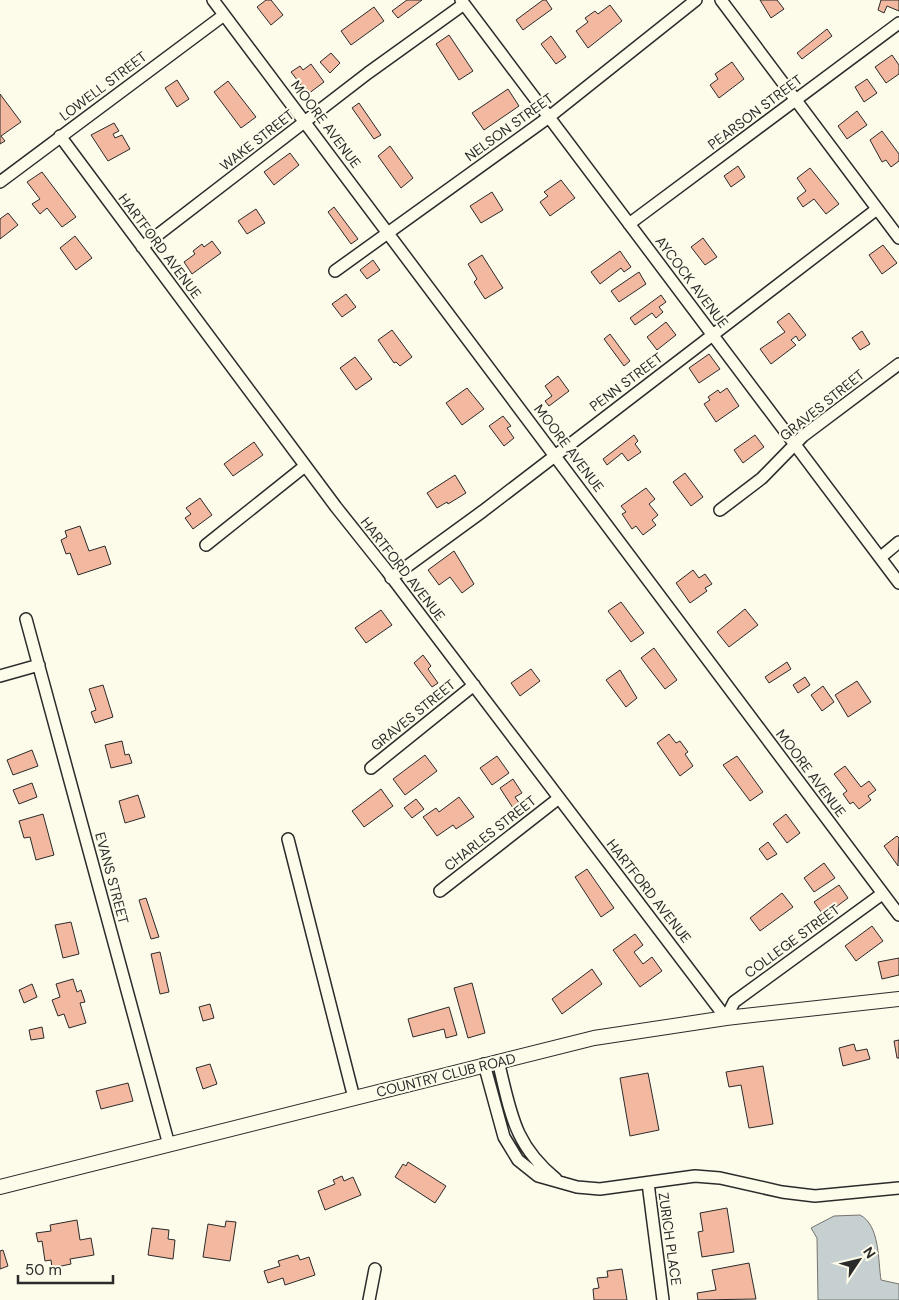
<svg xmlns="http://www.w3.org/2000/svg" width="899" height="1300" viewBox="0 0 899 1300" font-family="'DM Sans',sans-serif">
	<style>
		.water { fill: #c7d0d0; stroke: #74746e }
		.building { fill: #f2b8a0; stroke: #2b2b2b }
		.lines { fill: none; stroke-linecap: round; stroke-linejoin: round }
		.minor-casing { stroke: #2b2b2b; stroke-width: 14 }
		.tertiary-casing { stroke: #2b2b2b; stroke-width: 16 }
		.minor { stroke: #fdfbea; stroke-width: 11 }
		.tertiary { stroke: #fdfbea; stroke-width: 14 }
		.labels { text-anchor: middle; dominant-baseline: central; stroke-width: 4; stroke-linejoin: round; paint-order: stroke }
		.street-label { font-size: 14px; fill: #2b2b2b; stroke: #fdfbea }
	</style>
	<rect width="100%" height="100%" fill="#fdfbea"/>
	<path class="water" d="M860,1215C880,1225 878,1261 881,1280L899,1284V1300H818L817,1238L811,1228L834,1216Z"/>
	<path class="building" d="M266,0H271L283,15L271,25L257,7Z
		M407,0H422L398,18L392,11Z
		M543,0H546L552,9L523,30L516,20Z
		M760,0H777L784,9L771,18Z
		M881,0H899V11L887,6L884,13L878,10Z
		M610,5L622,21L588,48L576,31L588,22L585,18L595,11L598,14Z
		M374,7L384,21L351,45L341,31Z
		M827,29L832,36L802,59L797,53Z
		M449,35L473,71L459,80L436,44Z
		M551,36L566,57L556,64L541,44Z
		M331,53L340,63L330,73L320,62Z
		M892,55L899,65V74L886,83L875,67Z
		M732,62L744,79L719,98L710,85L718,79L715,74Z
		M311,64L324,82L308,94L291,72L300,66L303,70Z
		M867,79L877,93L864,102L855,87Z
		M177,80L189,99L177,107L165,88Z
		M228,81L256,117L241,128L214,92Z
		M508,89L519,106L484,130L472,113Z
		M0,94L21,122L1,136L5,141L0,144Z
		M359,103L381,135L374,139L352,108Z
		M857,111L867,125L847,139L838,126Z
		M114,123L119,131L113,134L115,138L122,135L130,149L108,161L91,135Z
		M882,131L899,154V161L891,167L886,160L882,162L870,140Z
		M390,146L413,178L401,188L378,156Z
		M290,153L299,165L274,185L264,172Z
		M738,166L745,177L731,187L724,176Z
		M810,168L839,204L826,214L814,199L803,207L797,198L806,191L797,178Z
		M42,172L76,217L62,227L47,208L40,214L32,204L40,199L27,182Z
		M561,180L575,198L550,216L540,202L548,196L544,192Z
		M492,192L503,210L481,223L470,206Z
		M334,207L358,239L351,244L328,212Z
		M256,209L265,223L247,234L238,221Z
		M8,213L18,225L0,239V219Z
		M75,236L92,258L76,270L60,248Z
		M703,238L717,257L705,265L691,247Z
		M212,241L221,253L192,274L184,262L195,254L193,251L202,244L204,247Z
		M883,245L897,263L882,274L869,255Z
		M620,251L631,267L624,272L621,268L600,284L591,272Z
		M482,255L503,288L485,299L474,282L477,279L468,264Z
		M373,260L380,270L367,279L360,270Z
		M639,272L646,284L619,302L611,291Z
		M346,294L356,307L342,317L332,304Z
		M661,295L666,302L659,307L663,312L656,318L652,313L635,325L630,318Z
		M789,313L806,335L799,341L796,336L791,340L796,345L771,364L760,349L785,332L777,322Z
		M666,322L676,335L657,350L647,337Z
		M392,330L412,357L400,366L396,362L394,363L378,340Z
		M862,331L870,344L860,350L852,338Z
		M610,334L630,361L624,366L604,339Z
		M709,354L720,369L699,383L689,368Z
		M355,357L372,379L356,390L340,368Z
		M558,376L569,391L549,406L545,401L552,396L545,386Z
		M467,388L484,409L462,425L446,403Z
		M727,388L739,406L716,422L704,404L710,400L708,397L718,390L720,393Z
		M503,416L511,426L507,428L514,438L504,446L489,426Z
		M634,435L638,441L635,444L641,452L628,461L622,453L607,465L603,459Z
		M755,435L764,447L743,463L734,450Z
		M254,442L263,455L233,476L224,464Z
		M685,473L703,497L691,506L673,482Z
		M455,475L466,493L448,504L447,502L437,508L427,493Z
		M646,488L655,499L649,504L658,515L652,520L656,525L643,535L636,526L632,529L622,514L626,512L621,506Z
		M200,498L212,515L193,529L185,518L191,514L186,508Z
		M80,526L89,551L105,546L111,564L78,575L70,553L66,554L61,540L67,537L65,531Z
		M454,551L474,584L462,593L450,577L439,585L428,570Z
		M693,570L699,578L705,574L712,584L705,588L707,591L690,603L676,583Z
		M621,602L644,633L631,642L608,611Z
		M745,609L758,625L729,647L717,632Z
		M381,610L392,625L366,643L355,628Z
		M654,648L677,680L665,689L641,658Z
		M423,655L431,666L428,669L438,683L432,687L414,663Z
		M787,662L791,669L769,683L765,677Z
		M531,669L540,681L520,696L511,683Z
		M620,670L637,698L626,707L606,680Z
		M805,677L810,685L798,693L793,685Z
		M857,681L871,702L848,717L835,695Z
		M103,685L113,717L95,723L91,712L96,710L89,689Z
		M823,686L834,702L822,711L811,695Z
		M669,734L676,743L680,741L688,752L685,754L693,766L680,776L657,743Z
		M122,741L125,755L129,754L132,763L111,768L105,745Z
		M32,750L38,766L13,775L7,760Z
		M425,755L437,771L405,795L393,779Z
		M497,756L509,773L492,785L480,768Z
		M737,756L763,792L750,801L723,765Z
		M845,766L861,787L869,781L876,790L868,796L871,800L859,809L853,802L850,804L843,794L847,791L834,774Z
		M513,779L522,793L515,797L522,807L515,811L500,788Z
		M32,783L37,797L19,804L13,790Z
		M381,789L393,806L364,827L352,811Z
		M138,795L145,817L125,823L119,801Z
		M459,797L474,817L456,829L453,825L437,836L423,817L436,808L439,812Z
		M416,799L424,809L412,818L404,808Z
		M43,814L54,855L36,860L30,837L24,838L19,821Z
		M786,814L800,833L787,843L773,824Z
		M897,836L899,838L898,866L884,846Z
		M768,842L777,854L767,860L759,849Z
		M824,863L835,878L814,892L804,878Z
		M587,869L614,908L601,917L575,877Z
		M839,885L848,898L824,916L814,902Z
		M782,893L793,907L760,931L750,918Z
		M146,898L159,937L151,939L139,900Z
		M71,922L79,954L63,958L55,925Z
		M872,926L883,941L856,961L845,946Z
		M635,934L643,945L634,952L643,964L652,957L662,971L640,987L613,950Z
		M160,952L169,992L160,994L151,954Z
		M899,958V975L882,979L878,962Z
		M592,969L602,984L562,1014L552,999Z
		M73,979L77,992L81,990L85,1002L80,1003L86,1023L69,1028L64,1014L58,1016L52,1000L60,997L56,984Z
		M472,983L485,1033L468,1038L454,988Z
		M32,984L37,997L24,1003L19,990Z
		M210,1004L214,1018L203,1021L199,1007Z
		M449,1007L457,1035L446,1038L444,1029L413,1037L408,1019Z
		M42,1027L44,1038L31,1040L29,1030Z
		M899,1040V1058H897L894,1041Z
		M854,1044L856,1051L867,1049L870,1059L843,1066L839,1048Z
		M210,1064L217,1084L203,1089L196,1068Z
		M763,1066L773,1124L749,1128L741,1085L729,1087L726,1072Z
		M648,1073L659,1130L630,1136L620,1078Z
		M128,1083L133,1101L101,1109L96,1091Z
		M408,1162L446,1186L435,1203L395,1177L403,1164L406,1166Z
		M342,1176L344,1181L353,1177L361,1195L325,1210L318,1191L335,1184L333,1180Z
		M727,1208L734,1252L702,1257L698,1232L703,1231L700,1213Z
		M77,1220L80,1240L91,1238L94,1255L70,1259L71,1264L52,1268L51,1260L45,1261L42,1241L38,1242L36,1233L51,1231L50,1225Z
		M226,1221L236,1222L230,1261L203,1257L208,1224L225,1227Z
		M152,1228L169,1230L168,1239L175,1240L173,1259L148,1255Z
		M3,1250L8,1266L0,1269V1251Z
		M298,1255L300,1260L309,1257L315,1275L285,1285L283,1278L268,1283L264,1271L280,1266L278,1261Z
		M749,1263L756,1299L698,1300L697,1293L716,1290L712,1270Z
		M622,1269L627,1300H594L593,1289L599,1288L597,1278L608,1277L607,1271Z"/>
	<g class="lines">
		<defs>
			<path id="minor" d="M213,0L899,915
				M461,0L899,583
				M721,0L899,238
				M60,136L336,507L387,571L726,1018L734,1002L882,894
				M0,182L224,15
				M629,224L899,23
				M142,247L368,73L464,4
				M335,271L549,117L696,0
				M720,510L762,478L803,436L899,364
				M206,545L305,466
				M881,557L899,542
				M391,578L483,511L877,209
				M26,619L169,1145
				M0,676L39,665
				M371,768L474,685
				M288,839L354,1098
				M440,891L559,798
				M498,1061C511,1112 513,1144 556,1179
				M484,1064L504,1137L518,1160L538,1176L577,1187L600,1189L695,1176L720,1178L782,1192L815,1196L899,1188
				M648,1183L663,1300
				M369,1300L375,1269"/>
			<path id="tertiary" d="M0,1187L594,1038L726,1018L899,999"/>
		</defs>
		<use href="#minor" class="minor-casing"/>
		<use href="#tertiary" class="tertiary-casing"/>
		<use href="#minor" class="minor"/>
		<use href="#tertiary" class="tertiary"/>
	</g>
	<g class="labels">
		<g class="street-label">
			<text transform="translate(103 86) rotate(-37)">LOWELL STREET</text>
			<text transform="translate(755 112) rotate(-37)">PEARSON STREET</text>
			<text transform="translate(326 124) rotate(53)">MOORE AVENUE</text>
			<text transform="translate(509 127) rotate(-36)">NELSON STREET</text>
			<text transform="translate(257 140) rotate(-38)">WAKE STREET</text>
			<text transform="translate(160 246) rotate(53)">HARTFORD AVENUE</text>
			<text transform="translate(692 282) rotate(53)">AYCOCK AVENUE</text>
			<text transform="translate(626 382) rotate(-37)">PENN STREET</text>
			<text transform="translate(822 405) rotate(-39)">GRAVES STREET</text>
			<text transform="translate(569 448) rotate(53)">MOORE AVENUE</text>
			<text transform="translate(403 569) rotate(52)">HARTFORD AVENUE</text>
			<text transform="translate(413 715) rotate(-39)">GRAVES STREET</text>
			<text transform="translate(811 773) rotate(53)">MOORE AVENUE</text>
			<text transform="translate(490 833) rotate(-38)">CHARLES STREET</text>
			<text transform="translate(112 878) rotate(75)">EVANS STREET</text>
			<text transform="translate(649 891) rotate(52)">HARTFORD AVENUE</text>
			<text transform="translate(792 941) rotate(-36)">COLLEGE STREET</text>
			<text transform="translate(446 1075) rotate(-14)">COUNTRY CLUB ROAD</text>
			<text transform="translate(670 1239) rotate(82)">ZURICH PLACE</text>
		</g>
	</g>
	<g transform="translate(859 1260) rotate(55)" stroke="#fdfbea" stroke-width="4" paint-order="stroke">
	<path d="M0-4L9 19L0 12L-9 19Z" fill="#2b2b2b"/>
	<text y="-8" font-size="14" font-weight="bold" text-anchor="middle" fill="#2b2b2b">N</text>
	</g>
	<path d="M18 1275v8h95v-8" fill="none" stroke="#2b2b2b" stroke-width="2.5"/>
	<text x="25" y="1275" font-size="15" fill="#2b2b2b" stroke="#fdfbea" stroke-width="4" paint-order="stroke">50 m</text>
</svg>
